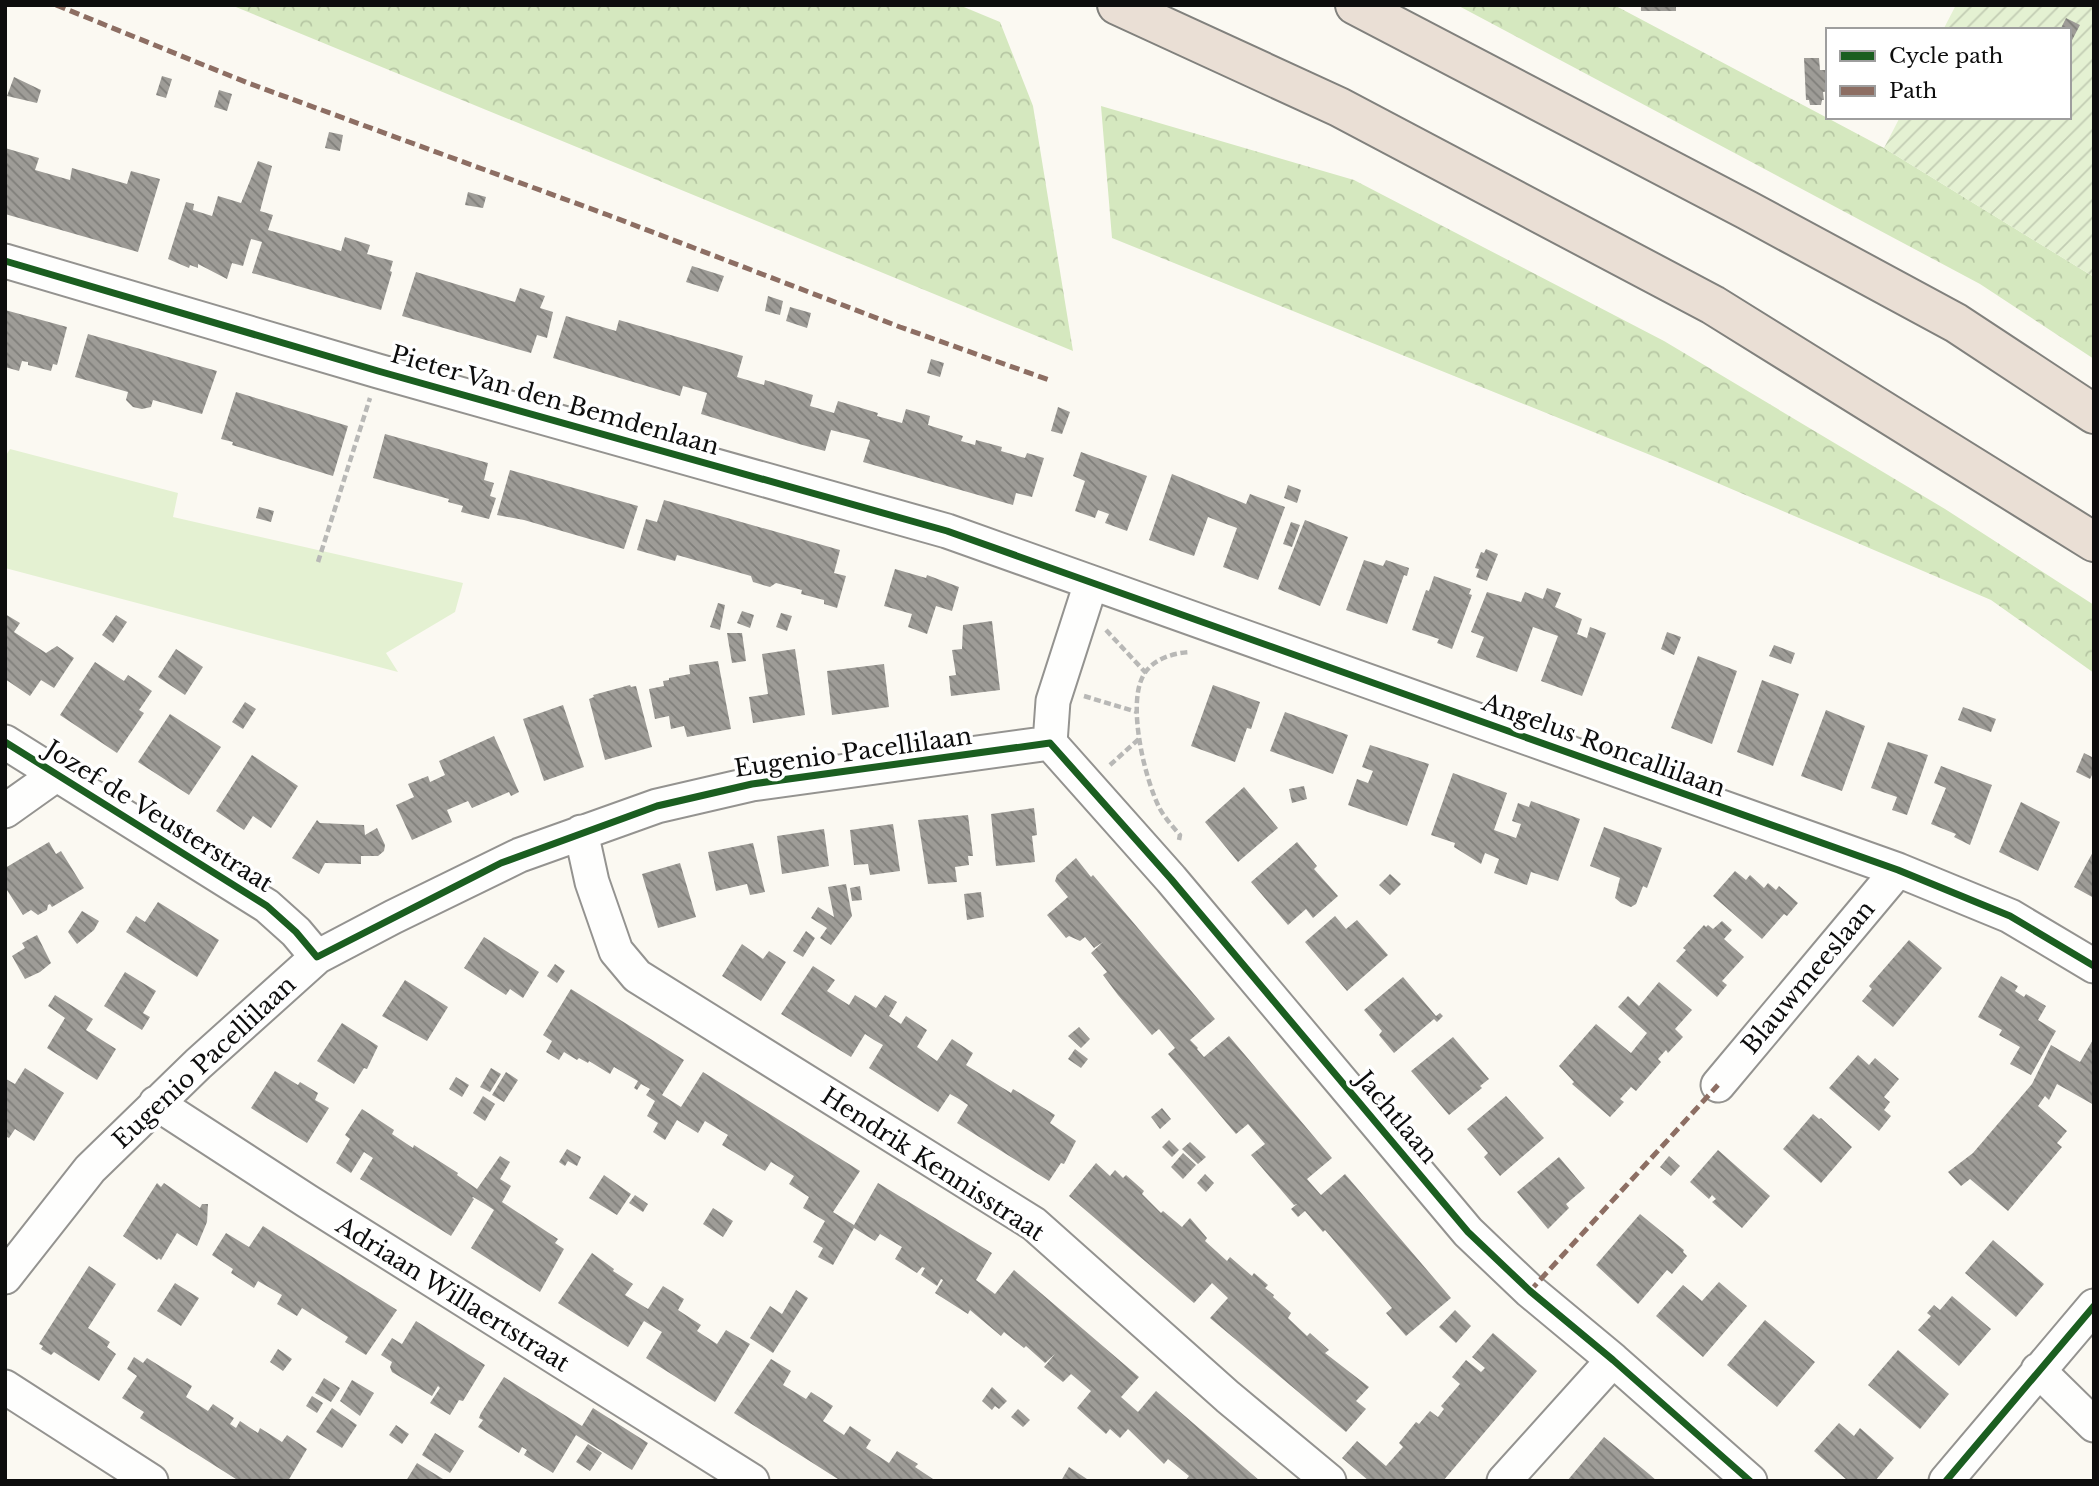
<svg xmlns="http://www.w3.org/2000/svg" width="2099" height="1486" viewBox="0 0 2099 1486" font-family="'Libre Baskerville',serif">
	<style>
		.grass { fill: #e4f1d2 }
		.forest { fill: url(#forest-crowns) }
		.garden { fill: url(#garden-furrows) }
		.building { fill: url(#building-back-hatch) }
		.lines { fill: none; stroke-linecap: round; stroke-linejoin: round }
		.minor-casing { stroke: #949390; stroke-width: 37 }
		.motorway-casing { stroke: #81817d; stroke-width: 42 }
		.path { stroke: #b8b8b6; stroke-width: 4.5; stroke-dasharray: 7 3.5; stroke-linecap: butt }
		.minor { stroke: #fefefd; stroke-width: 33 }
		.motorway { stroke: #eadfd5; stroke-width: 38 }
		.quiet { stroke: #8d6e63; stroke-width: 5; stroke-dasharray: 10 5; stroke-linecap: butt }
		.cycleway-casing { stroke: #fff; stroke-width: 11 }
		.cycleway { stroke: #1b5e20; stroke-width: 7 }
		.labels { text-anchor: middle; dominant-baseline: central; stroke-width: 7; stroke-linejoin: round; paint-order: stroke }
		.street-label { font-size: 24px; fill: #0d0d0d; stroke: #fff }
	</style>
	<defs>
		<pattern id="forest-crowns" width="20" height="18" patternUnits="userSpaceOnUse" patternTransform="scale(1.75)"><rect width="20" height="18" fill="#d5e8bf"/><path d="M2 6a3 3 0 1 1 6 0M12 15a3 3 0 1 1 6 0" fill="none" stroke="#b6c6a3"/></pattern>
		<pattern id="garden-furrows" width="10" height="10" patternUnits="userSpaceOnUse" patternTransform="scale(1.75)"><rect width="10" height="10" fill="#e4f1d2"/><path d="M-1 1l2-2M0 10L10 0M9 11l2-2" fill="none" stroke="#c2cdb3"/></pattern>
		<pattern id="building-back-hatch" width="6" height="6" patternUnits="userSpaceOnUse" patternTransform="scale(1.75)"><rect width="6" height="6" fill="#9e9c97"/><path d="M-1 5l2 2M0 0l6 6M5-1l2 2" fill="none" stroke="#7f7e7a"/></pattern>
	</defs>
	<rect width="100%" height="100%" fill="#fbf9f2"/>
	<path class="grass" d="M10,449L178,493L173,517L463,583L455,612L386,653L398,672L5,568V457Z"/>
	<path class="forest" d="M231,5H959L1000,22L1033,106L1073,351Z
		M1457,5H1614L1884,148L2094,277V359L1980,284Z
		M1101,106L1354,180L1664,341L1945,509L2094,605V673L1991,600L1680,467L1112,238Z"/>
	<path class="garden" d="M1956,5H2094V277L1884,148L1900,117H2069V30H1943Z"/>
	<path class="building" d="M1641,5H1676V11H1641Z
		M2066,18L2080,25L2069,46V30H2060Z
		M1804,58H1819L1820,70H1828V91L1823,92L1824,100H1822L1821,105H1810L1809,100H1806Z
		M162,76L172,79L166,98L156,95Z
		M14,77L41,90L37,103L7,96Z
		M219,90L232,94L227,111L214,107Z
		M329,132L343,135L340,151L325,148Z
		M5,148L39,158L35,170L70,180L72,168L127,184L131,171L160,179L138,252L5,214Z
		M258,161L272,166L260,211L273,215L268,230L341,251L345,237L370,245L367,254L393,261L390,271L392,272L381,310L252,273L262,242L251,239L243,266L232,263L227,279L198,264V268L190,265L189,268L168,259L186,202L194,204L193,210L212,216L218,196L241,203Z
		M468,192L486,197L483,208L465,205Z
		M692,266L724,276L718,292L686,282Z
		M416,272L515,302L520,288L545,296L540,308L553,312L547,338L537,335L531,353L402,316Z
		M768,296L783,301L780,315L765,311Z
		M790,307L811,313L807,328L786,321Z
		M5,310L67,327L57,365L53,364L51,371L28,365V362L22,361L19,371L5,367Z
		M566,316L616,331L619,320L743,356L737,377L764,385L765,380L813,395L810,406L834,413L838,401L878,413L877,416L902,423L906,409L930,416L928,425L963,436L961,441L975,445L976,440L1002,447L1001,451L1025,458L1027,453L1044,458L1032,497L1016,493L1013,505L863,462L870,440L831,430L825,451L799,444L701,414L707,393L683,386L680,396L553,358Z
		M88,334L217,371L202,414L153,400L151,407L142,409L133,407L126,400L128,392L75,377Z
		M931,359L944,363L940,377L927,373Z
		M236,392L348,426L333,476L232,445L233,442L221,439Z
		M1058,407L1070,412L1062,434L1051,431Z
		M385,434L488,463L484,480L494,483L490,496L496,498L489,519L461,512L463,506L448,502L449,499L373,478Z
		M1081,452L1147,476L1127,531L1105,523L1109,514L1098,510L1095,518L1075,511L1085,481L1073,476Z
		M510,470L638,506L624,549L524,520L497,515Z
		M1172,474L1246,504L1250,494L1285,507L1258,580L1223,567L1237,528L1218,521L1208,517L1194,556L1149,540Z
		M1288,485L1301,490L1297,503L1284,498Z
		M664,500L840,550L834,573L846,576L837,608L824,604V600L801,594L802,590L776,583L770,587L753,582L751,576L677,555L675,561L637,550L646,519L657,522Z
		M259,507L274,511L271,522L256,518Z
		M1305,520L1348,537L1320,606L1278,589Z
		M1291,522L1300,525L1292,547L1283,544Z
		M1486,549L1498,554L1487,581L1476,577L1479,569L1475,568L1481,552L1484,553Z
		M1364,560L1383,566L1386,560L1409,568L1407,576L1404,575L1387,624L1346,610Z
		M895,569L926,578L927,575L959,587L952,611L936,606L927,634L908,627L912,614L884,606Z
		M1434,576L1471,589L1469,594L1472,595L1452,649L1437,643L1439,639L1412,630L1426,590L1429,591Z
		M1547,588L1561,593L1555,607L1582,619L1577,634L1587,638L1590,627L1606,633L1582,696L1541,681L1558,636L1533,627L1517,672L1476,657L1484,637L1471,632L1487,592L1521,602L1525,592L1543,599Z
		M718,603L725,605L720,630L710,627Z
		M742,611L754,615L750,628L737,623Z
		M781,613L792,616L787,631L776,627Z
		M5,614L20,623L14,632L46,653L57,646L74,658L54,688L41,680L30,696L5,679Z
		M116,615L127,622L113,643L102,635Z
		M992,621L1000,690L951,696L949,676L956,675L952,650L962,649L963,625Z
		M1667,632L1681,637L1674,655L1661,649Z
		M727,633H742L746,661L732,663Z
		M1774,645L1795,653L1791,664L1769,656Z
		M176,649L203,667L185,695L158,677Z
		M795,649L805,715L753,723L749,697L768,694L762,654Z
		M1698,656L1737,671L1712,744L1671,728Z
		M718,661L731,729L687,737L684,726L671,729L669,716L655,719L649,689L664,686L663,681L669,680V678L690,674L689,665Z
		M95,662L124,681L128,675L152,691L139,710L144,713L117,753L60,715Z
		M884,664L889,707L832,715L827,671Z
		M1762,680L1799,694L1773,766L1737,752Z
		M630,685L631,687L636,686L652,747L605,760L589,699L594,697L593,695Z
		M1213,685L1260,702L1251,729L1247,728L1235,762L1191,746Z
		M245,702L256,709L243,729L232,722Z
		M563,705L584,767L544,781L523,719Z
		M1963,707L1996,719L1991,732L1958,720Z
		M1826,710L1865,726L1842,791L1801,776Z
		M1285,712L1348,735L1333,774L1270,751Z
		M170,714L221,747L189,795L138,762Z
		M494,736L519,792L511,796L509,792L472,808L468,801L447,810L452,822L412,840L396,805L414,797L408,784L428,776L430,782L445,775L439,761Z
		M1888,742L1928,755L1907,815L1892,810L1897,797L1871,788Z
		M1370,745L1429,764L1407,826L1348,805L1357,779L1368,783L1373,771L1362,767Z
		M2084,753L2094,758V771L2090,779L2076,772Z
		M252,755L298,786L271,828L253,816L244,830L216,811Z
		M1941,766L1992,785L1970,845L1954,837L1956,834L1931,824L1946,788L1934,783Z
		M1453,773L1507,793L1494,830L1516,838L1521,824L1512,821L1518,803L1529,807L1531,801L1580,819L1558,881L1531,872L1527,885L1494,873L1499,859L1485,853L1481,864L1454,847L1455,843L1431,835Z
		M1304,786L1307,799L1292,803L1289,789Z
		M1244,787L1278,828L1238,862L1205,822Z
		M2021,802L2060,822L2038,871L1999,852Z
		M1034,808L1037,835L1032,836L1035,862L996,866L991,814Z
		M968,815L973,856H968L969,865L955,867L957,882L928,884L918,820Z
		M317,820L320,823L364,825L365,835L377,828L385,845L384,851L378,856H361V864L325,863L319,874L292,858Z
		M893,824L900,871L870,875L868,864L854,865L850,830Z
		M1604,827L1662,848L1647,888L1643,886L1636,904L1631,907L1621,903L1615,898L1620,878L1590,866Z
		M824,829L829,866L782,874L777,836Z
		M49,842L56,854L61,851L84,888L52,907L50,904L48,905L47,910L38,915L31,910L23,915L5,887V868Z
		M1297,842L1317,866L1314,869L1338,896L1313,918L1306,909L1288,925L1251,882Z
		M753,843L765,892L750,895L747,884L716,891L708,852Z
		M2094,850V898L2074,887Z
		M1076,858L1091,877L1093,875L1215,1019L1190,1040L1198,1048L1197,1049L1204,1057L1229,1036L1332,1158L1307,1179L1321,1195L1345,1174L1451,1298L1406,1336L1386,1313L1392,1308L1325,1230L1323,1232L1305,1211L1298,1217L1291,1209L1297,1204L1294,1205L1251,1155L1265,1144L1248,1124L1236,1134L1168,1054L1175,1048L1159,1029L1152,1035L1118,995L1103,975L1107,972L1091,953L1103,942L1094,948L1085,937L1080,941L1069,936L1066,938L1047,915L1068,897L1055,881L1057,875Z
		M680,863L696,917L658,928L642,874Z
		M1735,871L1746,880L1750,875L1764,888L1768,883L1776,890L1779,886L1798,903L1787,916L1784,914L1762,939L1713,896Z
		M1390,874L1401,884L1390,895L1379,885Z
		M846,884L852,916L831,945L820,938L827,928L811,918L818,907L834,917L828,887Z
		M860,886L862,900L852,901L850,888Z
		M981,892L984,917L967,920L964,894Z
		M158,902L219,940L197,977L126,932L136,916L145,922Z
		M82,911L99,921L94,930L77,944L68,932Z
		M1335,916L1346,929L1357,920L1388,955L1347,991L1305,942Z
		M1722,921L1732,930L1724,939L1744,957L1722,981L1727,985L1717,997L1676,961L1686,950L1683,948L1704,925L1706,927L1708,925L1713,929Z
		M806,931L815,938L803,957L793,951Z
		M37,935L51,963L40,972L25,979L12,956L25,948L22,943Z
		M484,937L539,972L523,998L510,989L506,995L464,968Z
		M1909,940L1942,968L1893,1027L1862,1001L1872,989L1869,986Z
		M742,944L763,959L769,951L786,962L761,1001L722,976Z
		M555,964L565,971L557,983L547,976Z
		M813,966L835,980L827,991L849,1005L855,995L876,1008L885,995L897,1002L889,1016L901,1024L906,1016L927,1030L917,1047L937,1061L952,1039L973,1053L966,1065L1011,1093L1013,1089L1055,1115L1050,1123L1076,1141L1064,1164L1061,1163L1049,1181L957,1123L968,1105L959,1099L950,1094L938,1112L869,1068L883,1045L874,1040L865,1034L851,1057L781,1014Z
		M125,972L156,991L143,1013L150,1017L142,1030L104,1006Z
		M2001,976L2018,986L2015,991L2024,997L2026,994L2046,1006L2038,1020L2056,1031L2031,1075L2010,1064L2020,1047L1999,1035L2002,1030L1978,1017Z
		M1403,977L1436,1016L1440,1013L1443,1016L1437,1022L1434,1019L1394,1053L1379,1035L1382,1031L1364,1010Z
		M405,980L448,1007L427,1041L382,1016Z
		M1659,982L1692,1010L1675,1029L1683,1037L1668,1053L1666,1050L1658,1059L1661,1062L1636,1091L1631,1087L1620,1099L1624,1102L1610,1117L1572,1084L1574,1082L1559,1066L1596,1024L1631,1053L1647,1033L1618,1007L1628,996L1639,1006Z
		M571,989L684,1060L662,1095L681,1107L703,1072L860,1171L833,1212L854,1225L878,1183L992,1253L976,1280L995,1294L1014,1270L1139,1377L1121,1397L1138,1412L1156,1391L1260,1481H1185L1189,1476L1168,1459L1164,1464L1128,1429L1120,1438L1110,1429L1106,1434L1077,1408L1091,1391L1071,1374L1063,1382L1044,1367L1055,1354L1045,1363L1026,1346L1024,1348L1004,1332L1001,1336L970,1310L968,1314L935,1293L943,1280L941,1279L937,1286L921,1275L925,1268L922,1267L917,1273L895,1259L902,1247L880,1234L875,1241L854,1228L833,1265L818,1257L823,1248L813,1242L825,1221L803,1208L809,1197L789,1184L794,1176L771,1162L765,1171L722,1145L728,1135L705,1121L698,1133L677,1120L665,1140L653,1132L658,1123L647,1116L655,1101L646,1095L650,1089L641,1084L637,1090L634,1088L638,1081L614,1067L610,1074L589,1061L588,1063L579,1058L577,1060L564,1052L559,1060L546,1052L552,1041L543,1035Z
		M55,995L93,1019L86,1030L116,1049L97,1080L47,1048L65,1018L48,1006Z
		M342,1023L378,1046L367,1069L364,1068L354,1084L317,1061Z
		M1079,1027L1090,1039L1081,1048L1068,1036Z
		M1453,1037L1489,1079L1480,1086L1482,1088L1449,1115L1411,1071Z
		M2094,1038V1105L2057,1084L2049,1100L2045,1096L2038,1106L2067,1131L2057,1143L2062,1147L2008,1211L1970,1179L1961,1186L1948,1172L1973,1153L2032,1084L2051,1045L2080,1062Z
		M1075,1049L1088,1059L1081,1068L1068,1059Z
		M1858,1055L1869,1065L1875,1058L1899,1079L1884,1097L1890,1102L1884,1110L1891,1116L1879,1131L1829,1088Z
		M25,1068L64,1093L34,1141L15,1129L9,1138L5,1136V1081L6,1079L15,1084Z
		M491,1068L501,1074L490,1092L480,1087Z
		M275,1071L298,1085L300,1082L318,1093L315,1100L329,1108L307,1143L251,1108Z
		M506,1072L518,1080L504,1102L492,1095Z
		M456,1077L469,1085L462,1097L449,1089Z
		M483,1096L495,1104L485,1121L473,1113Z
		M1506,1096L1544,1138L1500,1176L1484,1157L1488,1153L1467,1129Z
		M1162,1108L1171,1119L1160,1129L1151,1117Z
		M362,1109L394,1130L392,1134L413,1148L414,1145L458,1173L457,1175L477,1189L500,1156L510,1162L500,1179L511,1186L502,1202L558,1239L555,1243L564,1249L540,1292L471,1248L494,1210L485,1204L473,1197L472,1198L474,1199L451,1236L360,1179L373,1158L364,1152L351,1173L336,1163L350,1139L345,1135Z
		M1813,1114L1819,1119L1821,1118L1852,1147L1821,1183L1783,1149Z
		M1169,1140L1179,1150L1172,1157L1162,1147Z
		M1190,1142L1206,1157L1198,1164L1182,1149Z
		M567,1149L581,1157L577,1166L568,1161L565,1166L559,1162Z
		M1718,1150L1770,1196L1742,1228L1712,1202L1716,1199L1712,1195L1709,1199L1690,1182Z
		M1183,1153L1196,1165L1183,1179L1171,1167Z
		M1669,1156L1680,1166L1671,1176L1660,1167Z
		M1559,1157L1585,1188L1566,1204L1569,1208L1548,1229L1517,1192Z
		M1096,1163L1110,1176L1115,1170L1123,1178L1126,1175L1144,1191L1142,1194L1161,1213L1163,1211L1182,1227L1190,1218L1207,1238L1205,1241L1227,1261L1230,1257L1252,1276L1254,1273L1268,1285L1265,1288L1274,1295L1273,1297L1291,1313L1288,1318L1307,1336L1310,1333L1329,1350L1325,1353L1369,1387L1356,1401L1366,1409L1346,1432L1210,1318L1228,1298L1212,1283L1194,1303L1069,1196Z
		M1205,1174L1214,1183L1206,1192L1197,1183Z
		M604,1175L631,1194L617,1215L589,1198Z
		M157,1183L161,1187L164,1183L200,1208L202,1204H208L207,1222L197,1246L177,1233L161,1260L159,1258L157,1260L123,1236Z
		M635,1195L648,1204L643,1212L629,1203Z
		M713,1208L733,1221L723,1237L703,1224Z
		M1640,1214L1684,1250L1683,1252L1687,1256L1672,1274L1667,1270L1638,1304L1596,1265Z
		M263,1226L397,1310L366,1355L345,1342L348,1337L302,1308L297,1316L277,1304L282,1295L258,1281L254,1288L231,1273L233,1269L212,1255L226,1233L249,1247Z
		M1993,1240L2044,1284L2016,1317L1965,1273Z
		M592,1253L614,1269L613,1271L633,1284L625,1295L648,1309L663,1286L684,1299L678,1310L701,1325L697,1331L717,1344L726,1330L750,1344L715,1402L646,1358L662,1332L644,1321L628,1347L558,1303Z
		M89,1266L116,1284L88,1328L110,1342L107,1347L116,1354L99,1381L54,1352L51,1355L41,1349L43,1346L39,1344Z
		M1719,1282L1747,1306L1703,1357L1656,1316L1683,1285L1702,1301Z
		M175,1283L199,1298L181,1326L157,1311Z
		M796,1290L808,1298L773,1353L750,1338L770,1306L782,1314Z
		M1952,1296L1991,1329L1959,1366L1918,1330L1931,1316L1927,1313L1934,1305L1940,1310Z
		M1455,1310L1471,1326L1456,1343L1439,1327Z
		M1765,1320L1815,1362L1777,1407L1727,1365Z
		M416,1321L485,1365L463,1401L459,1400L450,1415L430,1403L440,1388L438,1386L432,1396L392,1372L390,1367L392,1362L381,1355L392,1338L402,1344Z
		M1493,1333L1537,1371L1443,1481H1369L1342,1458L1357,1441L1386,1466L1403,1447L1399,1443L1416,1422L1419,1424L1430,1411L1438,1417L1444,1409L1441,1406L1460,1384L1452,1377L1466,1360L1481,1372L1485,1368L1472,1357Z
		M278,1349L292,1359L283,1371L270,1362Z
		M1898,1350L1949,1394L1920,1429L1868,1385Z
		M134,1357L143,1363L147,1358L192,1386L186,1397L208,1411L213,1404L234,1418L230,1424L236,1428L240,1421L258,1433L260,1428L282,1442L287,1435L307,1449L288,1481H239L140,1418L144,1412L122,1398L137,1376L127,1369Z
		M771,1359L791,1371L783,1385L806,1399L811,1392L833,1406L823,1421L844,1435L850,1426L871,1440L866,1448L889,1463L897,1451L918,1464L915,1467L936,1481H841L734,1413Z
		M504,1377L582,1426L593,1408L648,1443L632,1470L576,1435L553,1473L524,1455L527,1450L522,1447L519,1453L478,1427L483,1420L479,1418L481,1413Z
		M324,1378L340,1388L331,1402L315,1393Z
		M352,1380L374,1393L360,1416L340,1401Z
		M992,1387L1007,1401L999,1409L995,1406L992,1410L982,1401Z
		M312,1396L323,1403L317,1413L306,1406Z
		M332,1408L357,1425L342,1448L316,1432Z
		M1018,1409L1030,1420L1023,1427L1011,1417Z
		M1839,1423L1854,1436L1860,1428L1894,1458L1875,1481H1848L1814,1451Z
		M396,1425L409,1434L402,1444L389,1435Z
		M435,1433L464,1451L450,1473L422,1455Z
		M1604,1437L1649,1474L1657,1481H1567Z
		M588,1444L602,1453L590,1471L576,1462Z
		M417,1463L443,1479L442,1481H406Z
		M1069,1467L1090,1481H1061Z"/>
	<g class="lines">
		<defs>
			<path id="minor" d="M5,261L378,371L947,531L1898,870L2010,916L2094,966
				M1091,583L1053,701L1050,743L1171,879L1468,1232L1530,1291L1613,1360L1750,1481
				M5,742L267,906L296,932L317,957
				M5,811L57,774
				M581,832L592,882L616,951L637,976L1034,1224L1228,1397L1329,1481
				M1718,1085L1898,870
				M156,1103L307,1201L752,1481
				M5,1277L90,1169L198,1064L317,957L393,917L520,855L657,806L752,784L1050,743
				M2038,1370L2094,1425
				M5,1387L151,1481
				M1504,1481L1613,1360
				M1946,1481L2094,1306"/>
			<path id="motorway" d="M1117,5L1339,107L1713,305L2094,542
				M1355,5L1747,210L1956,323L2094,414"/>
		</defs>
		<use href="#minor" class="minor-casing"/>
		<use href="#motorway" class="motorway-casing"/>
		<path class="path" d="M318,562L370,398
			M1106,630L1146,673
			M1084,696L1137,712
			M1110,765L1140,738
			M1179,840L1180,835C1173,827 1165,818 1160,809C1145,780 1127,706 1143,676C1152,659 1173,653 1190,652"/>
		<use href="#minor" class="minor"/>
		<use href="#motorway" class="motorway"/>
		<path class="quiet" d="M56,5L248,83L608,215L900,327L1052,381
			M1530,1291L1718,1085"/>
		<defs>
			<path id="cycleway" d="M5,261L378,371L947,531L1898,870L2010,916L2094,966
				M5,742L267,906L296,932L317,957L501,863L657,806L752,784L1050,743L1171,879L1468,1232L1530,1291L1613,1360L1750,1481
				M1946,1481L2094,1306"/>
		</defs>
		<use href="#cycleway" class="cycleway-casing"/>
		<use href="#cycleway" class="cycleway"/>
	</g>
	<g class="labels">
		<g class="street-label">
			<text transform="translate(555 400) rotate(16)">Pieter Van den Bemdenlaan</text>
			<text transform="translate(1604 745) rotate(20)">Angelus Roncallilaan</text>
			<text transform="translate(853 752) rotate(-8)">Eugenio Pacellilaan</text>
			<text transform="translate(159 816) rotate(32)">Jozef de Veusterstraat</text>
			<text transform="translate(1808 977) rotate(-50)">Blauwmeeslaan</text>
			<text transform="translate(204 1062) rotate(-43)">Eugenio Pacellilaan</text>
			<text transform="translate(1397 1117) rotate(50)">Jachtlaan</text>
			<text transform="translate(933 1164) rotate(33)">Hendrik Kennisstraat</text>
			<text transform="translate(453 1294) rotate(32)">Adriaan Willaertstraat</text>
		</g>
	</g>
	<rect width="2099" height="1486" fill="none" stroke="#0d0d0d" stroke-width="14"/>
	<rect x="1826" y="28" width="245" height="91" fill="#ffffff" stroke="#9e9e9e" stroke-width="2"/>
	<rect x="1840" y="51" width="35" height="10" fill="#1b5e20" stroke="#9e9e9e" stroke-width="2"/>
	<text x="1889" y="63" font-size="21" fill="#0d0d0d">Cycle path</text>
	<rect x="1840" y="86" width="35" height="10" fill="#8d6e63" stroke="#9e9e9e" stroke-width="2"/>
	<text x="1889" y="98" font-size="21" fill="#0d0d0d">Path</text>
</svg>
